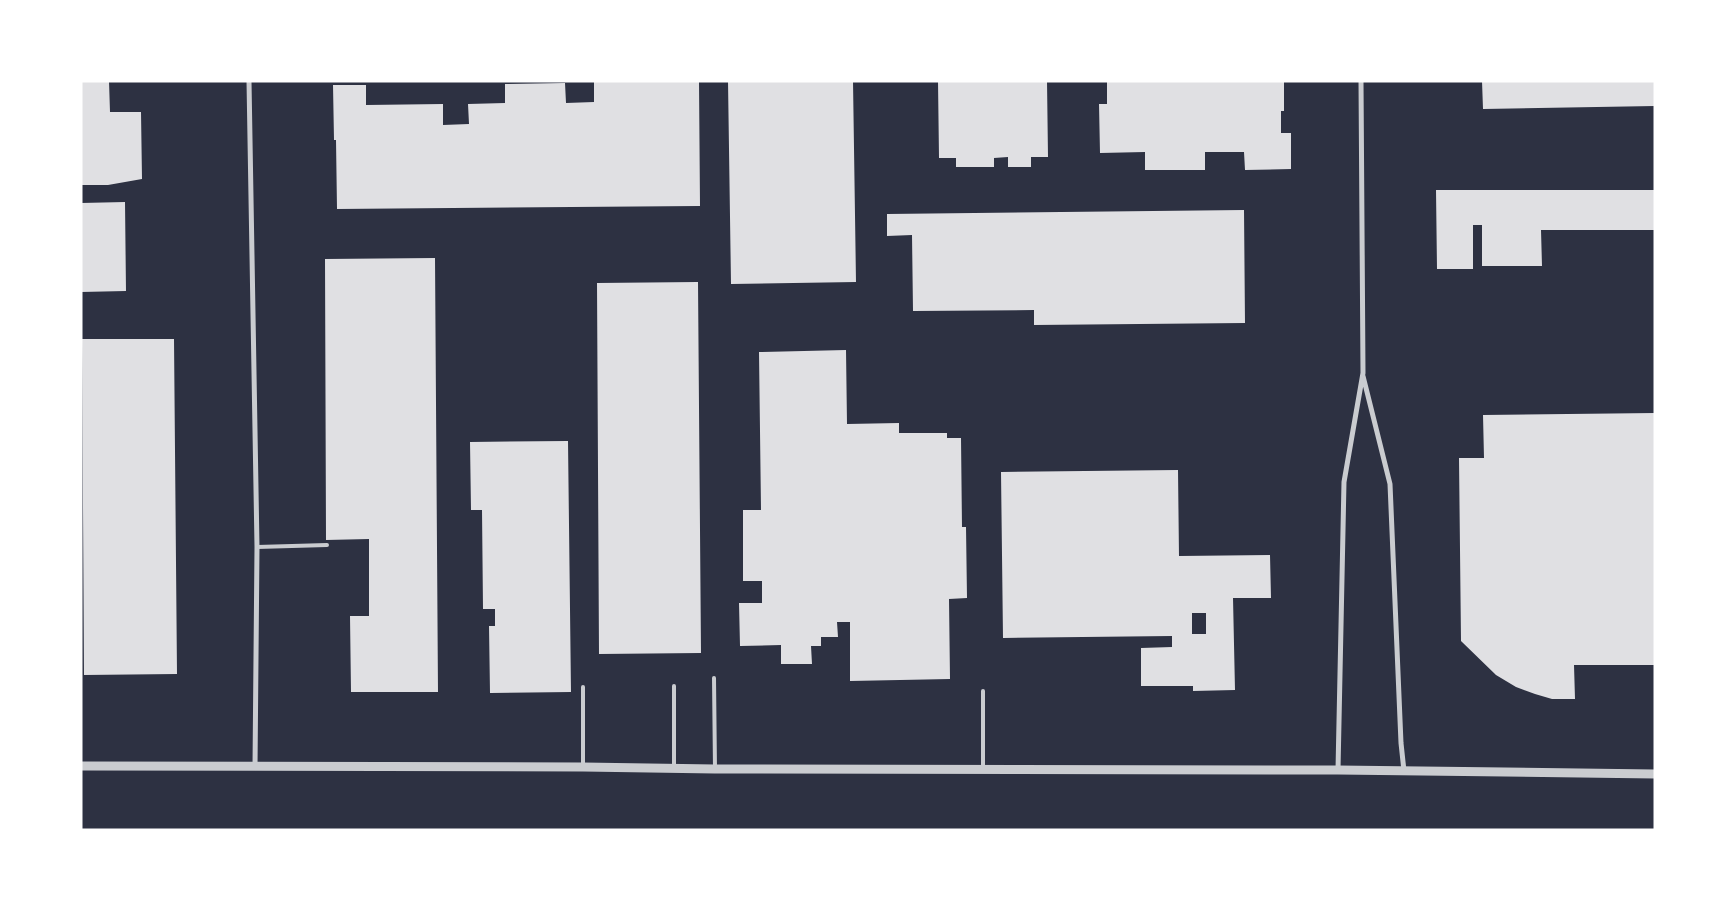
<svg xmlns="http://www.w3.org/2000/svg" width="1736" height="911" viewBox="0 0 1736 911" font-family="'Zilla Slab',serif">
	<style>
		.building { fill: #e0e0e3; fill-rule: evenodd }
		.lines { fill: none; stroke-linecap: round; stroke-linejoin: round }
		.service { stroke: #caccd0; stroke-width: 4 }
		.minor { stroke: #caccd0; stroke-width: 5 }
		.tertiary { stroke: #caccd0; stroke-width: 9 }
	</style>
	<rect width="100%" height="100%" fill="#2d3142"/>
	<path class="building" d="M81,81H109L110,112H141L142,179L108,185H81Z
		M594,81H699L700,206L337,209L336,140H334L333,85H366V105L443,104V125L469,124L468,104L505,103V84L565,83L566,103L594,102Z
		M728,81H853L856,282L731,284Z
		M938,81H1047L1048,157H1031V167H1008V157L994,158V167H956V158H939Z
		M1107,81H1284V111H1281V133H1291V169L1245,170L1244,152H1205V170H1145V152L1100,153L1099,104H1107Z
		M1482,81H1655V106L1483,109Z
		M1436,190H1655V230H1541L1542,266H1482V225H1473V269H1437Z
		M125,202L126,291L81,292V203Z
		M1244,210L1245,323L1034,325V310L913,311L912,235L887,236V214Z
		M435,258L438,692H351L350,616H369V539L326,540L325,259Z
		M698,282L701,653L599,654L597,283Z
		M82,339H174L177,674L84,675Z
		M846,350L847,424L899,423V433H947V438H961L962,527H966L967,598L949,599L950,679L850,681V622H837L838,637H821V646H811L812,664H781V645L740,646L739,603H762V581H743V510H761L759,352Z
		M1655,413V665H1574L1575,699H1552L1535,694L1516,687L1496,675L1461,641L1459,458H1484L1483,415Z
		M568,441L571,692L490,693L489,626H495V609H483L482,510H471L470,442Z
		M1178,470L1179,556L1270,555L1271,598H1233L1235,690L1193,691V686H1141V648L1172,647V636L1003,638L1001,472ZM1192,613H1206V634H1192Z"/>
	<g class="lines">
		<path class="service" d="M257,547L327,545
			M714,678L715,769
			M674,686V769
			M583,687V767
			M983,691V769"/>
		<path class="minor" d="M249,81L257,547L255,767
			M1363,376L1390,484L1401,743L1404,771
			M1338,770L1344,482L1363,373L1361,81"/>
		<path class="tertiary" d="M81,766L583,767L715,769L1338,770L1655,774"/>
	</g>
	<rect width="1736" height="911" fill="none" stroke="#ffffff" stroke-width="165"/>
</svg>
